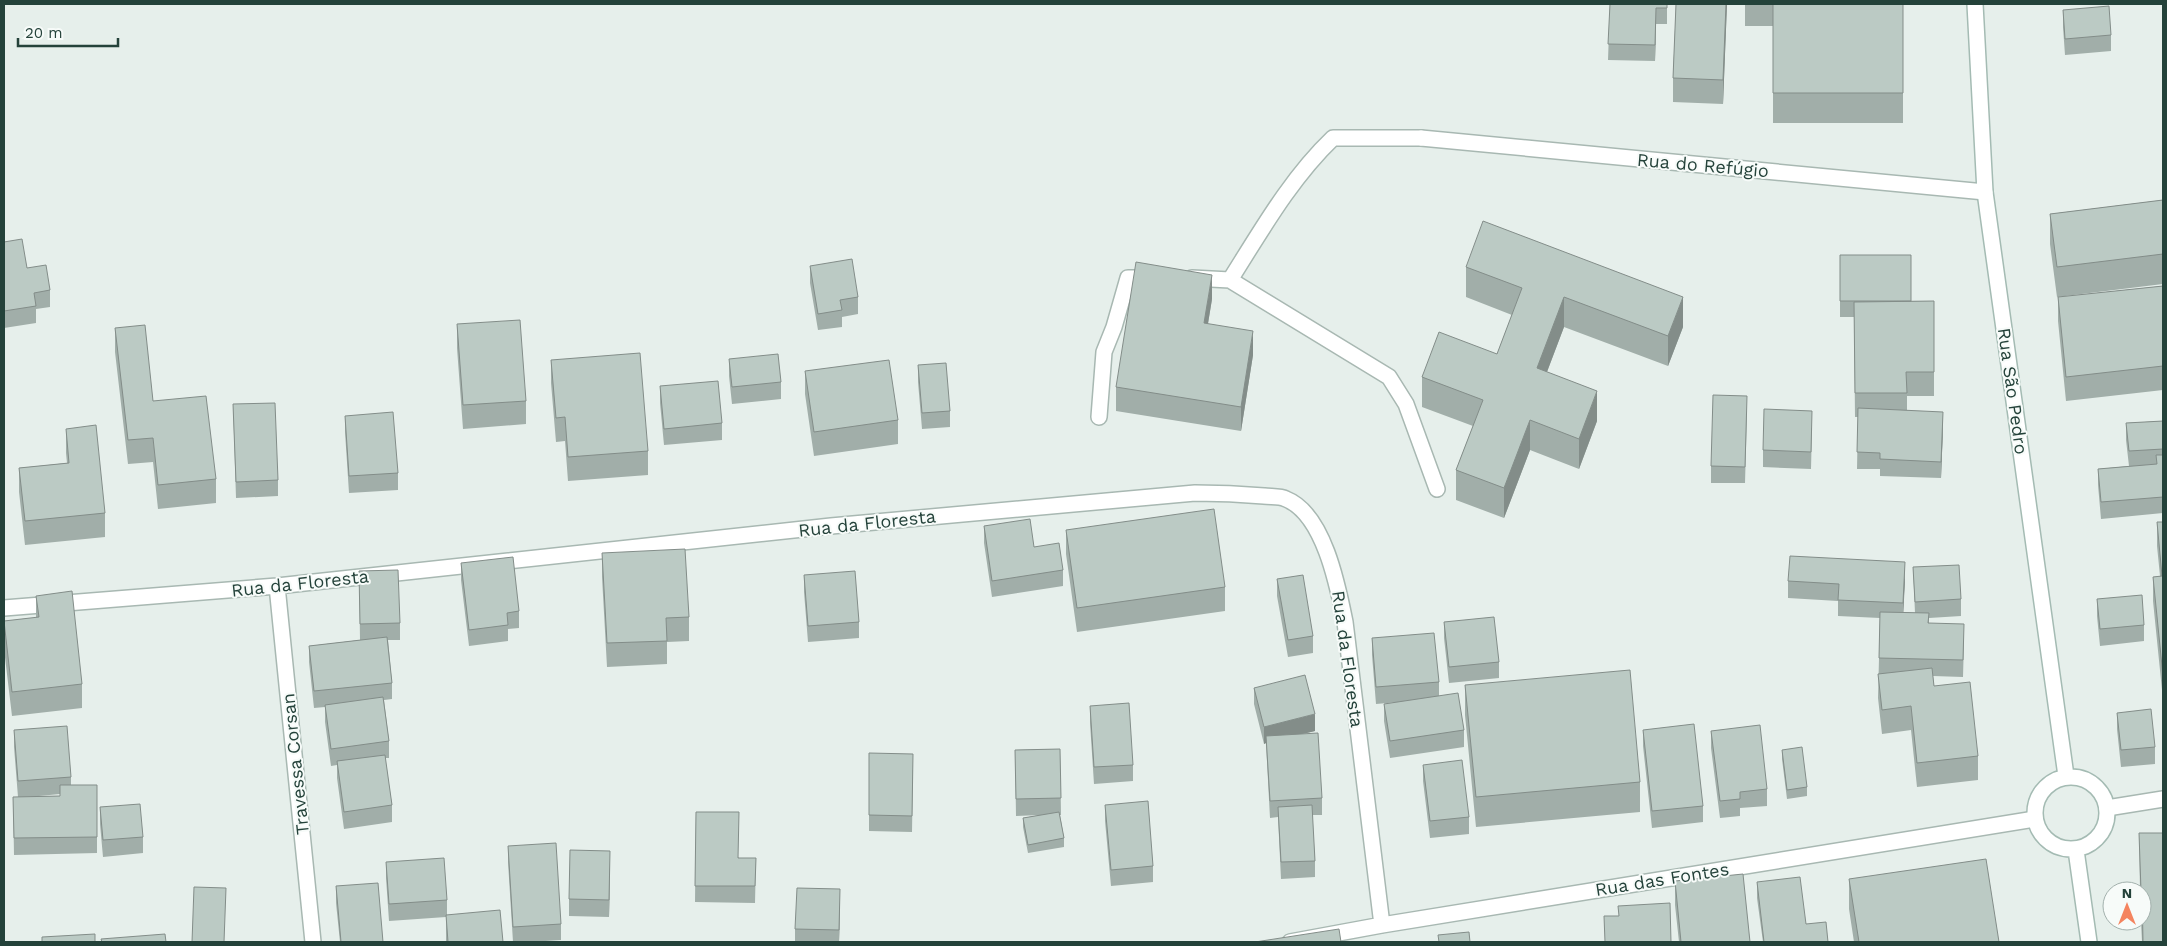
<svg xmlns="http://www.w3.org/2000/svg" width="2167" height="946" viewBox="0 0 2167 946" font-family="'Work Sans',sans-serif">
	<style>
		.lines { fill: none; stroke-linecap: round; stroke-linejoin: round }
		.service-casing { stroke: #a8b8b2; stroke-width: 18 }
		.minor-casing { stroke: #a8b8b2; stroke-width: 18 }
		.tertiary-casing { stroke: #a8b8b2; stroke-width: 18 }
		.secondary-casing { stroke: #a4bbb3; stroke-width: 18 }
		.service { stroke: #fff; stroke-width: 15 }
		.minor { stroke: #fff; stroke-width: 15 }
		.tertiary { stroke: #fff; stroke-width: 15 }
		.secondary { stroke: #fff; stroke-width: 15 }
		.wall { fill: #a1aea9; fill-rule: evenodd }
		.shaded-wall { fill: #838d89 }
		.building { fill: #bbcac4; stroke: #838d89 }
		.labels { text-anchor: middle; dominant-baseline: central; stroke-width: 4; stroke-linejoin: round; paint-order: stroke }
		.street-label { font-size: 18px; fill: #24423a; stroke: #f7fbf9 }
	</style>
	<rect width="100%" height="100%" fill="#e6efeb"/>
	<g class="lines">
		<defs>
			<path id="service" d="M1192,278L1230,280C1261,231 1291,178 1333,138H1421
				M1230,280L1389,377L1406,404L1437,489
				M1099,417L1104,352L1114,327L1128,278H1154"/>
			<path id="minor" d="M1421,138L1985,192
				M277,586L313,942
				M4,608L277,586L831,526L1195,493C1218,493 1241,494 1264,496C1271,497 1280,496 1286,499C1324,514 1338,587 1345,622L1382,925
				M1290,942L1382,925L2035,819"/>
			<path id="tertiary" d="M2107,808L2163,799"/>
			<path id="secondary" d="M1975,4L1985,192L2066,776
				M2035 813a36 36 0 1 1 72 0a36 36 0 1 1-72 0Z
				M2076,850L2089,942"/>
		</defs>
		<use href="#service" class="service-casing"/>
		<use href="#minor" class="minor-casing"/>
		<use href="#tertiary" class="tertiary-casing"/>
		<use href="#secondary" class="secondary-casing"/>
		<use href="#service" class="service"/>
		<use href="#minor" class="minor"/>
		<use href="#tertiary" class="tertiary"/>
		<use href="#secondary" class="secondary"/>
	</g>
	<path class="wall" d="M1610,4H1667V24H1656L1655,61L1608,60Z
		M1676,4H1727L1723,104L1673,102V78Z
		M1745,4H1903V123H1773V26H1745Z
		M2063,10L2111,35V51L2065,55L2063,27Z
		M2163,200V284L2057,297L2050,244V214Z
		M4,242L27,268L50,290V307L36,309V323L4,328Z
		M1840,255L1911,301H1934V396H1907V410L1943,428L1941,478L1880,476V469H1857L1858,417H1855L1854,317H1840Z
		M810,266L858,297V314L842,317V327L818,330L810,283Z
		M1466,267L1683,327L1668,366L1564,327L1547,372L1597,421L1579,469L1530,450L1504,518L1456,500V470L1473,426L1422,407V377L1497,354L1512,315L1466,297Z
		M2163,286V390L2066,401L2058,321V297Z
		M1212,299L1208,324L1253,355L1241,431L1116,411V387Z
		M457,324L526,401V424L463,429L457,348Z
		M115,328L153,401L216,479V503L158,509L153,462L128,464L115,352Z
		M729,359L781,382V399L732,404L729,376Z
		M551,360L648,451V475L568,481L565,441L556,442L551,383Z
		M918,365L950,411V427L922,429L918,382Z
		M805,371L898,420V444L814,456L805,394Z
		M660,386L722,423V440L664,445L660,403Z
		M233,404L278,480V496L236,498Z
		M1747,412L1745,483H1711V466Z
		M345,416L398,473V490L349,493L345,432Z
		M2163,421V513L2101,519L2098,485V469L2129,466L2126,440V423Z
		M1812,428L1811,469L1763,467V450Z
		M66,429L105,513V537L25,545L19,492V468L67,463L66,453Z
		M2157,522H2163V700L2153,601V577L2160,576L2157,546Z
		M984,526L1034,547L1063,570V586L992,597L984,543Z
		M1066,530L1225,587V611L1077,632L1066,554Z
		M602,553L689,617V641L667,642V664L607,667L602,577Z
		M461,563L519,611V628L508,629V641L469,646L461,580Z
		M1913,567L1961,599V616L1929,618V623L1964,641L1963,677L1933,676L1934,686L1978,756V780L1917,787L1911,730L1882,734L1878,698L1880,618L1838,616V601L1788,598V581L1905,579L1903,612L1915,613Z
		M359,571L400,623V640H388L392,683V699L384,700L389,741V758H385L392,805V822L344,829L337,778V765L331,766L325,722V707L314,708L309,662V646L360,640Z
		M804,575L859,622V638L808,642L804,592Z
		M1277,579L1313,636V653L1288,657L1277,596Z
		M36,596L82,684V708L12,716L4,649V621L36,618Z
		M2097,599L2144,625V641L2100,646L2097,616Z
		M1444,622L1499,662V678L1449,683L1444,638Z
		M1372,638L1439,682V696L1464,730V747L1390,758L1384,721V704L1399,702L1376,704L1372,655Z
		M1465,685L1640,782V812L1476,827L1465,715Z
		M1254,688L1315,731L1302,734L1322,798V815H1312L1315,861V877L1281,879L1278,817L1270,818L1266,743L1264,744L1254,704Z
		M1090,706L1133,765V781L1094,784L1090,723Z
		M2117,713L2155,747V764L2121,767L2117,729Z
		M14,730L71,777V785H97V853L14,855L13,797H18L14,747ZM60,794V796H39Z
		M1643,730L1703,806V822L1652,828L1643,746Z
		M1711,731L1767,789V806L1740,808V816L1720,818L1711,748Z
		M1060,749L1061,815H1060L1064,838V847L1028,853L1023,827V818L1040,815L1016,816L1015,750Z
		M1782,750L1807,787V796L1787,799L1782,759Z
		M869,753L913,770L912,832L869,831Z
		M1423,765L1469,817V834L1430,838L1423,781Z
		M1105,805L1153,866V882L1111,886L1105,821Z
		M100,807L143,837V853L103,857L100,824Z
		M696,812L739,858H756L755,903L695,902Z
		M2139,833L2163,942H2142L2141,921H2142V891H2140Z
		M508,846L561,924V940L530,942H513L508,862Z
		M386,862L447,900V915L503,942H446V917L389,921L386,878Z
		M610,868L609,917L569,916V899Z
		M1849,879L1999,942H1854L1849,909Z
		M1675,881L1750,942H1679L1675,905Z
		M1757,882L1806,924L1828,942H1763L1757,898Z
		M336,886L383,942H340L336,903Z
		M840,906L839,942H795V929Z"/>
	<path class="shaded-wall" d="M1726,4H1727L1723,104V80Z
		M1656,8V24L1655,61V45Z
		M1212,275V299L1204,347V323Z
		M1564,297V327L1537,398V368Z
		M1683,297V327L1668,366V336Z
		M1253,331V355L1241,431V407Z
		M1597,391V421L1579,469V439Z
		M1943,412V428L1941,478V462Z
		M1530,420V450L1504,518V488Z
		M1905,562V579L1903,620V603Z
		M1315,714V731L1266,743V736V743L1264,744V727Z
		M610,851V868L609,917V900Z
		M840,889V906L839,942V930Z"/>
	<path class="building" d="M1610,4H1667V8H1656L1655,45L1608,44Z
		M1676,4H1726L1723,80L1673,78Z
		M1773,4H1903V93H1773Z
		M2109,6L2111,35L2065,39L2063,10Z
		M2163,200V254L2057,267L2050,214Z
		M1483,221L1683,297L1668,336L1564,297L1537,368L1597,391L1579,439L1530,420L1504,488L1456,470L1483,400L1422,377L1439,332L1497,354L1522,288L1466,267Z
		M22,239L27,268L46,265L50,290L34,293L36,306L4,311V242Z
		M1840,255H1911V301H1840Z
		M852,259L858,297L840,300L842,310L818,314L810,266Z
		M1136,262L1212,275L1204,323L1253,331L1241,407L1116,387Z
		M2163,286V366L2066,377L2058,297Z
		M1934,301V372H1906L1907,393H1855L1854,302Z
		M520,320L526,401L463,405L457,324Z
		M145,325L153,401L206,396L216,479L158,485L153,438L128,440L115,328Z
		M640,353L648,451L568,457L565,417L556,418L551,360Z
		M778,354L781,382L732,387L729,359Z
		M889,360L898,420L814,432L805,371Z
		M946,363L950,411L922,413L918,365Z
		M718,381L722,423L664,429L660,386Z
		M1713,395L1747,396L1745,467L1711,466Z
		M275,403L278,480L236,482L233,404Z
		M1858,408L1943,412L1941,462L1880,459V453L1857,452Z
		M1764,409L1812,411L1811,452L1763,450Z
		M393,412L398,473L349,476L345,416Z
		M2163,421V449L2129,451L2126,423Z
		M96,425L105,513L25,521L19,468L69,463L66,429Z
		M2156,455H2163V497L2101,502L2098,469L2157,464Z
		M1214,509L1225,587L1077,608L1066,530Z
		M1030,519L1034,547L1059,543L1063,570L992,581L984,526Z
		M2157,522H2163V676L2153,577L2162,576Z
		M685,549L689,617L666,618L667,641L607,643L602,553Z
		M1790,556L1905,562L1903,603L1838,600L1839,584L1788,581Z
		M513,557L519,611L507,613L508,625L469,630L461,563Z
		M1959,565L1961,599L1915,602L1913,567Z
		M398,570L400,623L360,624L359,571Z
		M855,571L859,622L808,626L804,575Z
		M1303,575L1313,636L1288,640L1277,579Z
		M72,591L82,684L12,692L4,621L39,617L36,596Z
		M2142,595L2144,625L2100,629L2097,599Z
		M1880,612L1929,613L1928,623L1964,624L1963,660L1879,658Z
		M1494,617L1499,662L1449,667L1444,622Z
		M1434,633L1439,682L1376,687L1372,638Z
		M387,637L392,683L314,691L309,646Z
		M1932,668L1934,686L1970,682L1978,756L1917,763L1911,706L1882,710L1878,674Z
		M1630,670L1640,782L1476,797L1465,685Z
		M1305,675L1315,714L1264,727L1254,688Z
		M1458,693L1464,730L1390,741L1384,704Z
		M383,697L389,741L331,749L325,705Z
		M1129,703L1133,765L1094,767L1090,706Z
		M2151,709L2155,747L2121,750L2117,713Z
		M1694,724L1703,806L1652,811L1643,730Z
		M1760,725L1767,789L1740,792V799L1720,801L1711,731Z
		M67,726L71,777L18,781L14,730Z
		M1318,733L1322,798L1270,801L1266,736Z
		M1802,747L1807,787L1787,790L1782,750Z
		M1060,749L1061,798L1016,799L1015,750Z
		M869,753L913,754L912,816L869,815Z
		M385,755L392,805L344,812L337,761Z
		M1462,760L1469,817L1430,821L1423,765Z
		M60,785H97V837L14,838L13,797L60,796Z
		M1148,801L1153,866L1111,870L1105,805Z
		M140,804L143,837L103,840L100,807Z
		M1312,805L1315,861L1281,862L1278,807Z
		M696,812H739L738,858H756L755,886H695Z
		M1059,812L1064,838L1028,845L1023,818Z
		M2139,833H2163V942H2143L2142,891H2141Z
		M556,843L561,924L513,927L508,846Z
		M570,850L610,851L609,900L569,899Z
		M444,858L447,900L389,904L386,862Z
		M1986,859L1999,942H1859L1849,879Z
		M1743,874L1750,942H1681L1675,881Z
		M1800,877L1806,924L1826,922L1828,942H1764L1757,882Z
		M378,883L383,942H341L336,886Z
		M194,887L226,888L224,942H192Z
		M797,888L840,889L839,930L795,929Z
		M1670,903L1671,942H1605L1604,916H1619L1618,906Z
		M500,910L503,942H448L446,915Z
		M1339,929L1341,942H1255Z
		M1469,932L1470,942H1439L1438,935Z
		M95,934V942H42V937Z
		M165,934L166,942H102L101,939Z"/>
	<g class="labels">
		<g class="street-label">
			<text transform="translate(1703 165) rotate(5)">Rua do Refúgio</text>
			<text transform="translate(2013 391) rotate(82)">Rua São Pedro</text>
			<text transform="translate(867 523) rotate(-6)">Rua da Floresta</text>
			<text transform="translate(300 583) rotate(-6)">Rua da Floresta</text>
			<text transform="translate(1348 659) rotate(82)">Rua da Floresta</text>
			<text transform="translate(295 764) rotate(-96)">Travessa Corsan</text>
			<text transform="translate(1662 879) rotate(-9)">Rua das Fontes</text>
		</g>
	</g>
	<rect width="2167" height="946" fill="none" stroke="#24423a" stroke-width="10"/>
	<g transform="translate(2127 906)"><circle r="24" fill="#f7fbf9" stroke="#a3b1ad"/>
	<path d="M0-4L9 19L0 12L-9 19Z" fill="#f4845f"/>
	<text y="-8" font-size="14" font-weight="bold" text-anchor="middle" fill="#24423a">N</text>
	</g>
	<path d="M18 38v8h100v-8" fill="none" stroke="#24423a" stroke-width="2.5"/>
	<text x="25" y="38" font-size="15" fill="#24423a" stroke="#f7fbf9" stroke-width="4" paint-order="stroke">20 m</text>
</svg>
